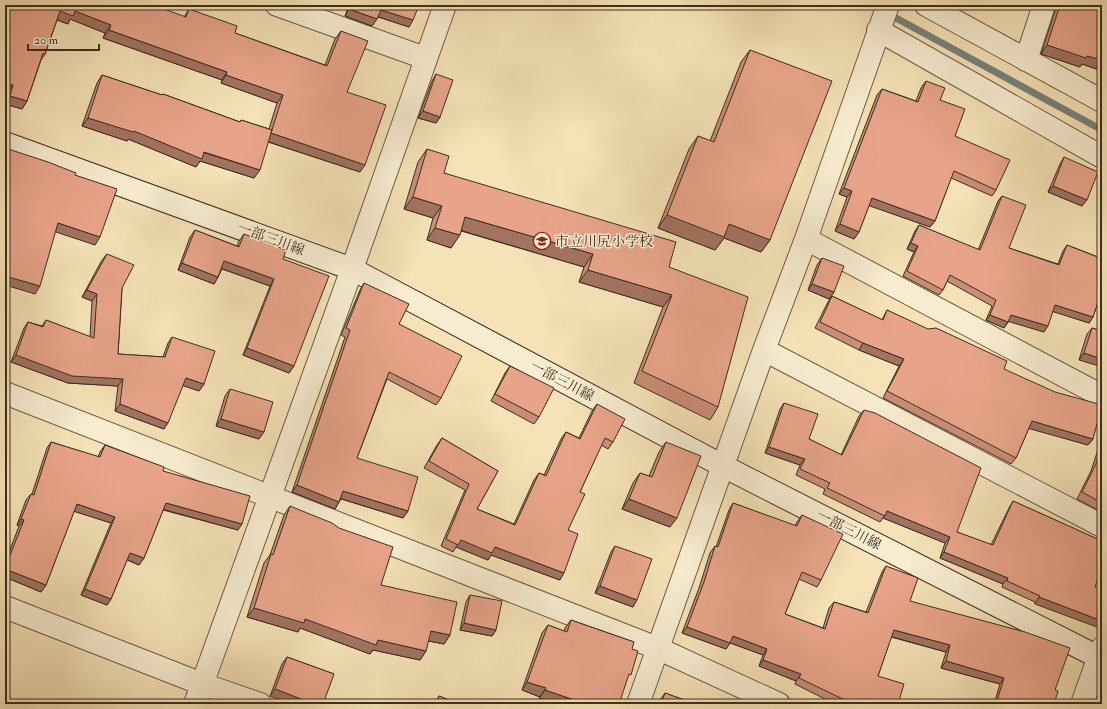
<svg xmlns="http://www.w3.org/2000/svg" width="1107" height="709" viewBox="0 0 1107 709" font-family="'IM FELL Double Pica','Noto Serif JP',serif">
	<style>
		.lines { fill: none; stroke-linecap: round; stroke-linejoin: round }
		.stream { stroke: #77837a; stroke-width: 7 }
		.street-casing { stroke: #6b5b45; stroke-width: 24 }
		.secondary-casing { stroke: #3d2e1f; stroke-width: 24 }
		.street { stroke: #f8ecd0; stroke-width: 22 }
		.secondary { stroke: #f8ecd0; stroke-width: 22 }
		.wall { fill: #c88d77; stroke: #3d2e1f }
		.shaded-wall { fill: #a27361; stroke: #3d2e1f }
		.building { fill: #e8a48a; stroke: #3d2e1f }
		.labels { text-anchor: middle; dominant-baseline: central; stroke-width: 3; stroke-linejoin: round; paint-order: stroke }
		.street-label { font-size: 14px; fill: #3d2e1f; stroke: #f8ecd0 }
		.poi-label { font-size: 14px; fill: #3d2e1f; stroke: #f8ecd0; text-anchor: start }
	</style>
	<rect width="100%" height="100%" fill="#f5e2b7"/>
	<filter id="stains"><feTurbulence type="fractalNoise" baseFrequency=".005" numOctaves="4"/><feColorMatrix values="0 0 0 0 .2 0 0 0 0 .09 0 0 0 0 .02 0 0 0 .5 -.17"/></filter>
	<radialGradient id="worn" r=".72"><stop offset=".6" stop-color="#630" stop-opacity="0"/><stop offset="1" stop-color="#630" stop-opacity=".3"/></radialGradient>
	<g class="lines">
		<path class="stream" d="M872,5L1102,130"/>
		<defs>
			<path id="street" d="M277,5L425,58
				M926,5L1102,101
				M878,30L1102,157
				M1026,60L1044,5
				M806,239L1102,396
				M764,350L1102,526
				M5,393L657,648L779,704
				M5,607L202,684L260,704
				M195,704L352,269L445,5
				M638,704L764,350L806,239L888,5
				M1082,704L1102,648"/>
			<path id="secondary" d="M5,143L352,269L723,466L1102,659"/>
		</defs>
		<use href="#street" class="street-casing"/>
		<use href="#secondary" class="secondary-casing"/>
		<use href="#street" class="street"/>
		<use href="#secondary" class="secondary"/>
	</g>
	<path class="wall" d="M5,5L184,17L189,9L235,33L325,65L335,39L341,31L347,92L360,172L268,142L254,178L200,161L196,167L128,139L127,141L82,126L97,83L102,75L162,95L163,94L240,122L241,120L269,129L277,103L221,83L222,80L103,38L105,33L70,19L68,24L57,20L45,54L41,60L27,101L22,109L5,104V101L8,93Z
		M349,5H419L409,27L378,17L372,26L345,16Z
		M1056,5H1102V71L1082,64L1080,67L1041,54L1056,8Z
		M750,50L770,240L761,252L724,238L715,250L658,228L689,149L698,136L710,141L741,62Z
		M436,74L440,117L436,123L418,118L432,81Z
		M926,81L940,100L955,136L996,190L992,196L951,178L935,221L930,227L869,205L859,232L854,239L835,231L847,197L839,194L877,95L882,89L916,101L921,88Z
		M427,149L444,173L669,267L718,407L710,420L634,383L663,307L579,282L584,267L461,231L451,248L427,240L433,218L404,209L418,162Z
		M1064,157L1082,206L1048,192L1060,164Z
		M1002,196L1009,248L1058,264L1063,251L1067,245L1098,257L1102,243V290L1093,317L1089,323L1053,311L1044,332L1009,321L1004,328L986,320L992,306L947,281L943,290L939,295L903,276L914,252L907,249L915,231L919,225L978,250L998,201Z
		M195,230L237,246L239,241L244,234L283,259L294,366L289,373L243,355L270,286L222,269L218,277L214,284L178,270L190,237Z
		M107,254L122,288L118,354L163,357L168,343L172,337L204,384L199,391L183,385L164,429L115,411L118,386L68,383L11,362L24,328L28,322L42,326L46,320L90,337L92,301L82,297L102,260Z
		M822,258L834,292L829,299L808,290L817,265Z
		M364,283L399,324L441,398L436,405L387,379L357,458L408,511L403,518L341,499L339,502L335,509L292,492L345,337L341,335L360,290Z
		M832,296L882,320L887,310L1004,369L1093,439L1088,445L1029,428L1016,458L1011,464L883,398L899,366L859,350L815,328L828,302Z
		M1092,328L1102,331L1079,360L1087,334Z
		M510,366L539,417L534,424L491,401L505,373Z
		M230,389L259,439L216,426L225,396Z
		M784,403L809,439L841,455L859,416L864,410L957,532L991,545L1009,508L1013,501L1102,541L1035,604V602L1002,587L1003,584L940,558L945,543L883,518L880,522L823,494L825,489L796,475L800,465L765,453L780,409Z
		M597,404L613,442L608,449L601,445L580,492L568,530L560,580L491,555L488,560L456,547L453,552L441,546L465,490L424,468L437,445L442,438L498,471L477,509L514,524L534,480L539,473L544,475L561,439L566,432L579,438L592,411Z
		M1102,437V512L1077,499L1091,471Z
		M51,442L98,457L100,452L105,445L163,471L238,530L163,510L144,558L139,565L127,560L111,599L107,605L81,595L111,523L74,511L46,585L41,592L5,577V563L19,526L17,525L26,500L31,494H32L47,448Z
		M666,442L670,527L622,509L633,483L640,473L649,476L659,452Z
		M733,503L795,526L797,522L802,515L821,580L817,587L799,579L785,614L823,628L829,608L834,602L866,612L882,572L886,566L910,601L1055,690L1054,704H994L1000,684L941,668L946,652L891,637L878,676L898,704H835L795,684L796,681L759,666L763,655L730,643L726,649L682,633L699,588L710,553L715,546L716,547L729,510Z
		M290,506L381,585L450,635L444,644L428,641L426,651L420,660L373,650L370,654L300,628L298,632L247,617L264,563L270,555L284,515Z
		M615,546L633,607L595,593L611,552Z
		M470,595L496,630L492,636L460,630L466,602Z
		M571,620L634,642L539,698L540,697L522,690L542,633L548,625L564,631L565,628Z
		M287,657L334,674L270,696L282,664Z
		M1102,688V704H1095L1100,691Z
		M665,693L695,704H658L659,701Z
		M439,696L459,704H434Z"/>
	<path class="shaded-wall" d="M349,9L377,19L372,26L345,16Z
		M381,10L413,20L409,27L376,16Z
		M60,11H75L111,25L105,33L70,19L68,24L55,19Z
		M109,30L227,72L222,80L103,38Z
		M1047,45L1087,56L1102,60V71L1082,64L1080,67L1041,54Z
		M226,75L283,95L277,103L221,83Z
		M5,82L13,85L8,93L5,92Z
		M10,96L27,101L22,109L5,104V102Z
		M423,111L440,117L436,123L418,118Z
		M88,118L134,131L260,170L254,178L200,161L196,167L128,139L127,141L82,126Z
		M271,133L365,165L360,172L266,141Z
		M1053,186L1087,200L1082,206L1048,192Z
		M844,188L852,191L847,197L839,194Z
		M413,197L442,206L433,218L404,209Z
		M872,198L935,221L930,227L867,205Z
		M667,215L729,224L770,240L761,252L724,238L715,250L658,228Z
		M465,217L593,254L584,267L456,229Z
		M58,223L100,237L95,245L53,231Z
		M840,224L859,232L854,239L835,231Z
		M435,228L460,235L451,248L427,240Z
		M911,243L918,246L914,252L907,249Z
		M224,261L274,279L270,286L220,268Z
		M182,263L218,277L214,284L178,270Z
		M588,270L672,295L663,307L579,282Z
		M5,276L40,286L35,294L5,285Z
		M812,284L834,292L829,299L808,290Z
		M87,290L97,294L92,301L82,297Z
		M1055,305L1093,317L1089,323L1051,311Z
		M990,315L1008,322L1004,328L986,320Z
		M1011,315L1048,326L1044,332L1007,321Z
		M863,343L904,359L899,366L859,350Z
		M247,348L294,366L289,373L243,355Z
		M1084,353L1102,359V367L1079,360Z
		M16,355L123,379L118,386L68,383L11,362Z
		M186,378L204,384L199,391L181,385Z
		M120,404L168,423L164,429L115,411Z
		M221,419L264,432L259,439L216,426Z
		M1032,421L1093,439L1088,445L1027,428Z
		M769,447L805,459L800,465L765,453Z
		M297,485L339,502L335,509L292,492Z
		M343,491L408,511L403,518L339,498Z
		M629,499L677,518L670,527L622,509Z
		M166,503L242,524L238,530L162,509Z
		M77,504L115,517L111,523L73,511Z
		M887,511L950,537L945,543L883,518Z
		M21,519L24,520L19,526L17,525Z
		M461,540L495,547L564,573L560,580L491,555L488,560L456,547Z
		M944,552L1008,578L1003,584L940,558Z
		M130,553L144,558L139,565L126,559Z
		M5,569L46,585L41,592L5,577Z
		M600,586L637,600L633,607L595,593Z
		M85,589L111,599L107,605L81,595Z
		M1039,597L1102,621V629L1035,604Z
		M254,608L305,619L378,640L426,651L420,660L373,650L370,654L300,628L298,632L247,617Z
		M464,623L496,630L492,636L460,630Z
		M687,627L730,643L726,649L682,633Z
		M894,630L950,645L946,652L889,636Z
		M431,631L450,635L444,644L424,640Z
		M733,636L767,649L763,655L728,642Z
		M763,660L801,674L796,681L759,666Z
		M946,661L1004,678L1000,684L941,668Z
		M527,682L546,688L540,697L522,690Z
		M275,689L314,704H291L270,696Z
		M545,690L586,704H556L539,698Z"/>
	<path class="building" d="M5,5H153L186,17L189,9L237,26L235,33L327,66L341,31L368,41L347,92L386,105L365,165L271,133L283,95L226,75L227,72L109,30L111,25L75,11L73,16L60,11L45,54L43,53L27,101L10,96L13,85L5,82Z
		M351,5H419L413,20L381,10L377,19L349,9Z
		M1060,5H1102V60L1087,56L1086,58L1047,45Z
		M750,50L832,81L770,240L729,224L724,237L667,215L698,136L714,142Z
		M436,74L453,80L440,117L423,111Z
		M102,75L162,95L163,94L240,122L241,120L272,130L260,170L204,152L202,159L134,131L133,132L88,118Z
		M926,81L945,88L940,100L965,109L955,136L1010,160L996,190L954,171L935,221L872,198L859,232L840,224L852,191L844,188L882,89L918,102Z
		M5,148L48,162L76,173L75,175L117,189L100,237L58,223L40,286L5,276Z
		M427,149L449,156L444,173L676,242L669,267L748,297L718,407L642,371L672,295L588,270L593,254L465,217L460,235L435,228L442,206L413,197Z
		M1064,157L1098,172L1087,200L1053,186Z
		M1002,196L1026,205L1009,248L1059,265L1067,245L1100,258L1102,250V290L1093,317L1055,305L1048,326L1011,315L1008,322L990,315L996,300L950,275L943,290L907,271L918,246L911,243L919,225L980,250Z
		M195,230L239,247L244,234L286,250L283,259L329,276L294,366L247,348L274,279L224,261L218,277L182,263Z
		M107,254L134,265L122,288L118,354L165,357L172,337L215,351L204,384L186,378L168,423L120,404L123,379L72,376L16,355L28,322L43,327L46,320L94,338L97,294L87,290Z
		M822,258L844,266L834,292L812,284Z
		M364,283L409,304L399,324L462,356L441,398L389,372L357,458L418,477L408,511L343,491L339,502L297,485L350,330L346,328Z
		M832,296L883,320L887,310L928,329L936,328L1007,361L1004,369L1055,392L1102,405L1093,439L1032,421L1016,458L887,391L904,359L863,343L820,322Z
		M1092,328L1102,331V359L1084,353Z
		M510,366L554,388L539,417L495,394Z
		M230,389L273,402L264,432L221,419Z
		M784,403L818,414L809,439L842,455L864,410L875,413L981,468L957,532L993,545L1013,501L1102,541V566L1095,587L1102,589V621L1039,597L1040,596L1007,581L1008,578L944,552L950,537L887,511L885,516L827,488L830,483L800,469L805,459L769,447Z
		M597,404L625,419L613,442L605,438L580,492L585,494L568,530L578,534L564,573L495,547L492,553L461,540L458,545L446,539L469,484L429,461L442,438L498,471L477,509L515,525L539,473L546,476L566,432L580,439Z
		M51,442L100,457L105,445L164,467L163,471L250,496L242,524L166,503L144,558L130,553L111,599L85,589L115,517L77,504L46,585L5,569V568L24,520L21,519L31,494L34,495Z
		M666,442L701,456L677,518L629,499L640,473L652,477Z
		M1102,445V503L1082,492L1096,464Z
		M733,503L797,526L802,515L843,534L821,580L802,572L785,614L825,629L834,602L868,613L886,566L918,578L910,601L1025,632L1070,648L1055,690L1058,691L1054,704H996L1004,678L946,661L950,645L894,630L878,676L904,684L898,704H853L799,678L801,674L763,660L767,649L733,636L730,643L687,627L704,582L715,546L718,547Z
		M290,506L332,523L339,528L393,547L381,585L457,602L450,635L431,631L426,651L378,640L376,645L305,619L304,623L254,608L271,554L273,555Z
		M615,546L652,559L637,600L600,586Z
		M470,595L502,601L496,630L464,623Z
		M571,620L634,642L632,649L638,651L631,675L629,674L619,704H586L545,690L546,688L527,682L548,625L567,632Z
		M287,657L334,674L323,704H314L275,689Z
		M1102,691V704H1097Z
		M665,693L695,704H661Z
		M439,696L459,704H436Z"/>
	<defs>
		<symbol id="school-ring" viewBox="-11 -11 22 22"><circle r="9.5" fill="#f8ecd0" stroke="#8f2418" stroke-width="1.5"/><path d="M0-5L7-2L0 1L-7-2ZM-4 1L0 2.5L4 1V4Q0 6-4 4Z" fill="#8f2418"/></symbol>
	</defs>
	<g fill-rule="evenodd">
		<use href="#school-ring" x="532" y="231" width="20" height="20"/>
	</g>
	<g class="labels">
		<g class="street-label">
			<text transform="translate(271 239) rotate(20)">一部三川線</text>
			<text transform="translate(562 381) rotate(28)">一部三川線</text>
			<text transform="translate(849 530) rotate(27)">一部三川線</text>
		</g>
		<g class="poi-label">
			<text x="555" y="241">市立川尻小学校</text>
		</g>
	</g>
	<rect width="1107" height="709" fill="none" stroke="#f5e2b7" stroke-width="20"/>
	<rect x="6" y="6" width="1095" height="697" fill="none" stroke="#3d2e1f" stroke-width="2"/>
	<rect x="10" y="10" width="1087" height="689" fill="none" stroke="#3d2e1f"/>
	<path d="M28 44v6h71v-6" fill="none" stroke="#3d2e1f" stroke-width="2"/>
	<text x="34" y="44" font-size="12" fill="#3d2e1f" stroke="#f8ecd0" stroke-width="3" paint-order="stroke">20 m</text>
	<rect width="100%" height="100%" filter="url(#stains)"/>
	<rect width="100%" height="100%" fill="url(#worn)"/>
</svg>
